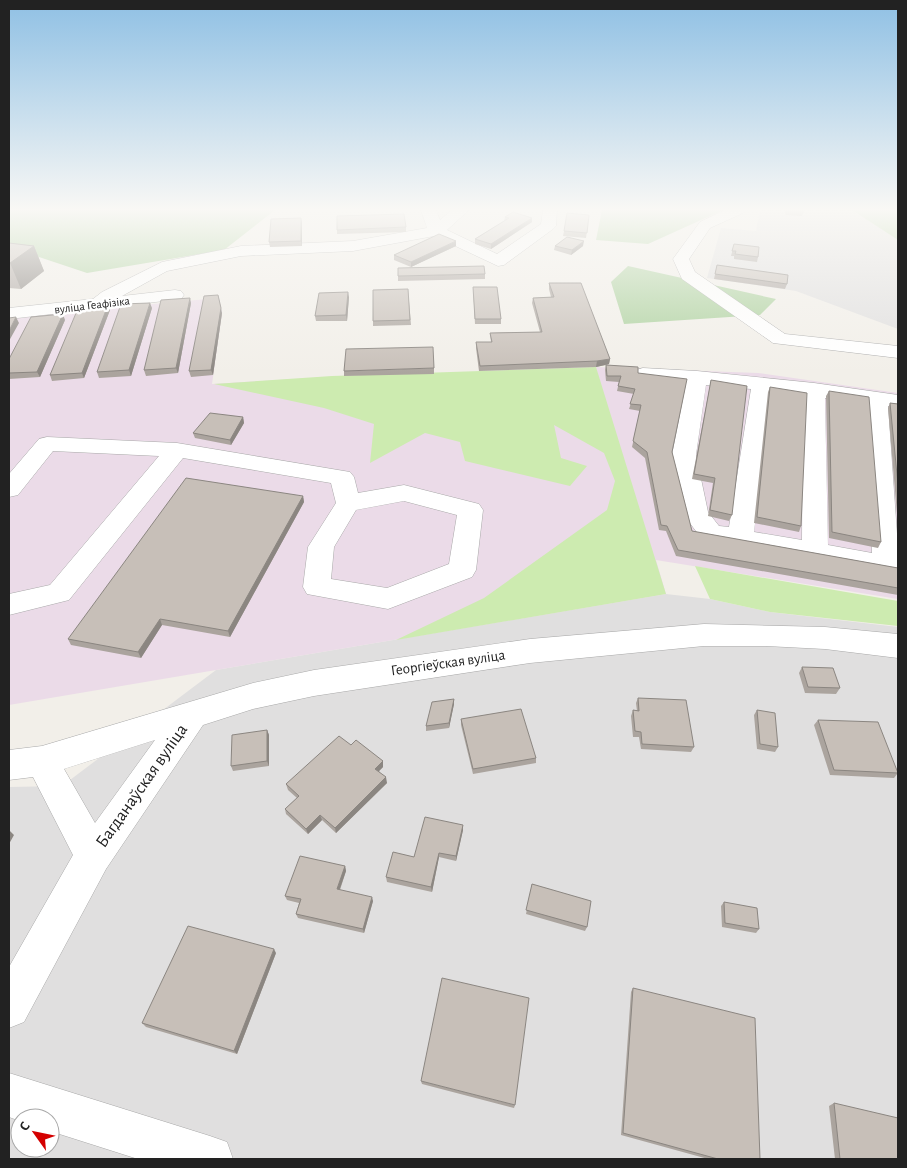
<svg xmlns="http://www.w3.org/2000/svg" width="907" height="1168" viewBox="0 0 907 1168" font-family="'Alegreya Sans',sans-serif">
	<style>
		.residential { fill: #e0dfdf; fill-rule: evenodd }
		.industrial { fill: #ebdbe8 }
		.grass { fill: #cdebb0 }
		.forest { fill: #add19e }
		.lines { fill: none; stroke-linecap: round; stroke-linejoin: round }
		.minor-casing { stroke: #a9a9a9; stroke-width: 1 }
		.minor { fill: #fff; fill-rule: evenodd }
		.wall { fill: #aba49e }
		.shaded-wall { fill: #8b8681 }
		.building { fill: #c7bfb8; stroke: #8b8681 }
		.labels { text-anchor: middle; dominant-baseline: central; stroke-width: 5; stroke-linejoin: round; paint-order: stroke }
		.far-street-label { font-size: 12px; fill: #222; stroke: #fff }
		.street-label { font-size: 15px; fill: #222; stroke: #fff }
		.near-street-label { font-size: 18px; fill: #222; stroke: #fff }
	</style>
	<rect width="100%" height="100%" fill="#f2efe9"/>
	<path class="residential" d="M760,210H852L898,240V329L796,291L707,278L721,228L756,231Z
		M666,594L710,599L770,612L898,627V1159H9V787L62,786L216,670ZM20,1118H50V1148H20Z"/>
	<path class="industrial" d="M219,298L222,313L212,384L344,376L434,374L596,367L758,373L898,393V599L656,560L666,594L9,705V317Z"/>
	<path class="grass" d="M596,367L666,594L396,640L484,598L607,510L615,481L604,453L554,425L561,458L587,466L570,486L465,461L460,442L425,433L370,463L374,424L324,408L214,384L332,376Z
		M695,566L898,601V626L770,612L710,599Z"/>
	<path class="forest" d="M9,210H275L224,250L87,273L9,247Z
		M602,210H723L648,244L596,240Z
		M852,210H898V240Z
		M628,266L776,299L760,315L624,324L611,282Z"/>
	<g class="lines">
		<defs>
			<path id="minor" d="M421,210H436L440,220L452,210H469L447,230L497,254L541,224L543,210H557L556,226L553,229L504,265L498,266L434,236L353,251L241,256L167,271L122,296L175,290L181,291L184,295L181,299L9,319V308L93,299L102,292L162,262L241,246L353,241L427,228Z
				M725,210H745L743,213L710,228L689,259L695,272L785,334L898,346V358L773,343L682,279L673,259L700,222Z
				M643,368L697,371L814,383L898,395V407L888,406L898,548V577L702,539L683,514L672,455L686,384L636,378L633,374L636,370ZM706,385L751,389L729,527L719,526L708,512L696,455ZM771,391L803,395L802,540L754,532ZM825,398L867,403L872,553L828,545Z
				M47,437L177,443L350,472L354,477L358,493L404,485L479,504L483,510L476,570L472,577L388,609L307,594L303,587L308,547L336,503L331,483L183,458L69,600L9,615V594L50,585L159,456L53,451L18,495L9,497V474L39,439ZM404,501L457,515L449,564L387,588L331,579L334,547L356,510Z
				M704,624L825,627L898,634V658L825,649L766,646H704L530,663L314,696L253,709L203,725L106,869L24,1022L9,1028V967L73,855L33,777L9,780V750L42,746L253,683L314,670L530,639ZM155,740L95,823L64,769Z
				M9,1073L210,1136L227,1142L233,1159H138L50,1131V1118H20V1121L9,1117Z"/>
		</defs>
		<use href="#minor" class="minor-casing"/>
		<use href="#minor" class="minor"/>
	</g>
	<path class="wall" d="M784,210H803L804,211L802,216L786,215Z
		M589,215L586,238L563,236L564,231Z
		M505,217L532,222L491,249L475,244V239L504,221Z
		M301,218L302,246L270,247L269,242Z
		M406,227V232L337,234V230Z
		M9,243L34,246L44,271L21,289L9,288Z
		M734,244L758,257L757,262L734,259V256H731Z
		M456,246L411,267L394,260V255Z
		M555,246H583L571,255L554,250Z
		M717,265L787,284L785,289L714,279Z
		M485,274V279L398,281V276Z
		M549,283L610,359L609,364L606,365L638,373L672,452L692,531L898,568V595L676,556L666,531L659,530L645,458L632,447L640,411L629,409L634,394L617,391L619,382L606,381L605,370L606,365L596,367L479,371L476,348V342H491L490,333L540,332L532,303L533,298L551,297L549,289Z
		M473,287L501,319V324H475Z
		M408,289L411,325L373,326V321Z
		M349,297L347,321H316L315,316Z
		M191,303L178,373L146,376L144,370Z
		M152,308L131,376L99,378L97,372Z
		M110,310L84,378L52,381L50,375Z
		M222,313L213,375L191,377L189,371Z
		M65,320L40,377L9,379V359Z
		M434,368V374L344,376V371Z
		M711,380L732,515L729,521L708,516L713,483L692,479Z
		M770,387L801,526L799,532L754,523L768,392Z
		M829,391L881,542L878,548L829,538L826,396Z
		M890,403L898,404V526L888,408Z
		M243,417L244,423L231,445L195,438L193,433Z
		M303,496L304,502L230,637L162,625L141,658L71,645L68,639Z
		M802,667L840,688L836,694L805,693L799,673Z
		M638,698L694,747L691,752L641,749L639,737H633L631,716L633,710L637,711L636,703Z
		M454,699V704L449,728L426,731V726Z
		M757,710L778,747L775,752L757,749L754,715Z
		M461,719L536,758V763L473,774L461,725Z
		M818,720L898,773L894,778L830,775L814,725Z
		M267,730L269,735V766L233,771L231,766Z
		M351,745L383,767L379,771L387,783L336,833L322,820L308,834L286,814L285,809L297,798L288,790L286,784Z
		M463,825V830L456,861L439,857L432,892L387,882L386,877L414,857Z
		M345,866L346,871L340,890L373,901L364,933L298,918L296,914L299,903L287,900L285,896Z
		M532,884L587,927L585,931L526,914Z
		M724,902L759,929L756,933L722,927L721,906Z
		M276,953L237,1054L146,1027L142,1023Z
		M633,988L760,1159H708L621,1135L631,992Z
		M421,1081L515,1105L514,1108L422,1084Z
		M834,1103L898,1159H835L829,1106Z"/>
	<path class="shaded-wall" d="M301,218L302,222V246L301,241Z
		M532,218V222L491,249V244Z
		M456,241V246L411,267V262Z
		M584,241L583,246L571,255L572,250Z
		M34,246L44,271L21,289L10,263Z
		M348,292L349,297L347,321L346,315Z
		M218,295L222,313L213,375L211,370Z
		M190,298L191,303L178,373L176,368Z
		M150,303L152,308L131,376L129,370Z
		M108,305L110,310L84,378L82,373Z
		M63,314L65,320L40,377L37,372Z
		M16,317L19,323L9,341V331Z
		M610,359L609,364L596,367L597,361Z
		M243,417L244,423L231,445L230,440Z
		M303,496L304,502L230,637L228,631Z
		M160,619L162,625L141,658L138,652Z
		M454,699V704L449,728V723Z
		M267,730L269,735V766L267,761Z
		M383,761V767L376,774L375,769Z
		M386,777L387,783L336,833L335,828Z
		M320,815L322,820L308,834L306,829Z
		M463,825V830L456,861V856Z
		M9,830L14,835L9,844Z
		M439,853V857L432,892L431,887Z
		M345,866L346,871L338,894L337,889Z
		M372,897L373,901L364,933L363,929Z
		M274,949L276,953L237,1054L234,1051Z"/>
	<path class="building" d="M513,212L532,218L491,244L475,239L509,218L505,217Z
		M567,213L589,215L587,233L564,231Z
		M404,214L406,227L337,230V216Z
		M301,218V241L269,242L271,219Z
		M439,234L456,241L411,262L394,255Z
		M567,237L584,241L572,250L555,246Z
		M9,243L34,246L10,263H9Z
		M734,244L759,247L758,257L735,254L736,251H732Z
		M717,265L788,275L787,284L715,274Z
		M484,266L485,274L398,276V268Z
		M549,283H581L610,359L597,361L480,366L476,342H492L490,333L542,332L533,298L554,297Z
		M473,287H497L501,319H475Z
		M408,289L410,320L373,321V290Z
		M348,292L346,315L315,316L319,293Z
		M218,295L221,308L211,370L189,371L204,296Z
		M190,298L176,368L144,370L161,300Z
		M150,303L129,370L97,372L121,304Z
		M108,305L82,373L50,375L79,306Z
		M63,314L37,372L9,373V359L31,317Z
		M16,317L9,331V318Z
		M433,347L434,368L344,371L346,349Z
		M606,365L638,367V373L687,379L672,452L692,531L898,568V588L678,550L667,526L661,525L647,452L633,441L641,405L630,404L635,389L618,386L621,376H607Z
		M711,380L747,386L732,515L710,510L715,478L694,474Z
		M770,387L807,393L801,526L757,517Z
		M829,391L869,397L881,542L832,532Z
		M890,403L898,404V485Z
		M210,413L243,417L230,440L193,433Z
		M186,478L303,496L228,631L160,619L138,652L68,639Z
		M802,667L833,668L840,688L808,687Z
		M638,698L686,700L694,747L642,744L641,732L635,731L633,710L639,711Z
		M454,699L449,723L426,726L432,702Z
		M521,709L536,758L473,769L461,719Z
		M757,710L775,713L778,747L760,744Z
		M818,720L878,722L898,773L834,770Z
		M267,730V761L231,766L232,735Z
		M339,736L351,745L356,740L383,761L375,769L386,777L335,828L320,815L306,829L285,809L299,796L286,784Z
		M425,817L463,825L456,856L439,853L431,887L386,877L393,852L414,857Z
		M300,856L345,866L337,889L372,897L363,929L296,914L301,899L285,896Z
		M532,884L591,901L587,927L526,910Z
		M724,902L757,908L759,929L725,923Z
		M188,926L274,949L234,1051L142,1023Z
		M442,978L529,998L515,1105L421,1081Z
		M633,988L755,1018L760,1159H718L623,1133Z
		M834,1103L898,1118V1159H840Z"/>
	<linearGradient id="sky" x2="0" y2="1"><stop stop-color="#8fc0e4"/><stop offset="0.56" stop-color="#f9f8f5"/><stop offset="1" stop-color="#f9f8f5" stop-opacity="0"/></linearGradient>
	<rect width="907" height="374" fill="url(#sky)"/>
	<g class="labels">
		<g class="far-street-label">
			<text transform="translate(92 305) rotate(-7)">вуліца Геафізіка</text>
		</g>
		<g class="street-label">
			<text transform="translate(448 663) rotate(-8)">Георгіеўская вуліца</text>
		</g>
		<g class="near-street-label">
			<text transform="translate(142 786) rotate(-55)">Багданаўская вуліца</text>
		</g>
	</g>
	<rect width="907" height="1168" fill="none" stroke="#222222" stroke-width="20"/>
	<g transform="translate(35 1133) rotate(303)"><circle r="24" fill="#ffffff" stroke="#a7a7a7"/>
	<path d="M0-4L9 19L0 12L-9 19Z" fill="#d40000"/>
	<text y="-8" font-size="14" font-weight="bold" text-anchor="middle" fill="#222222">С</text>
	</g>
</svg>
